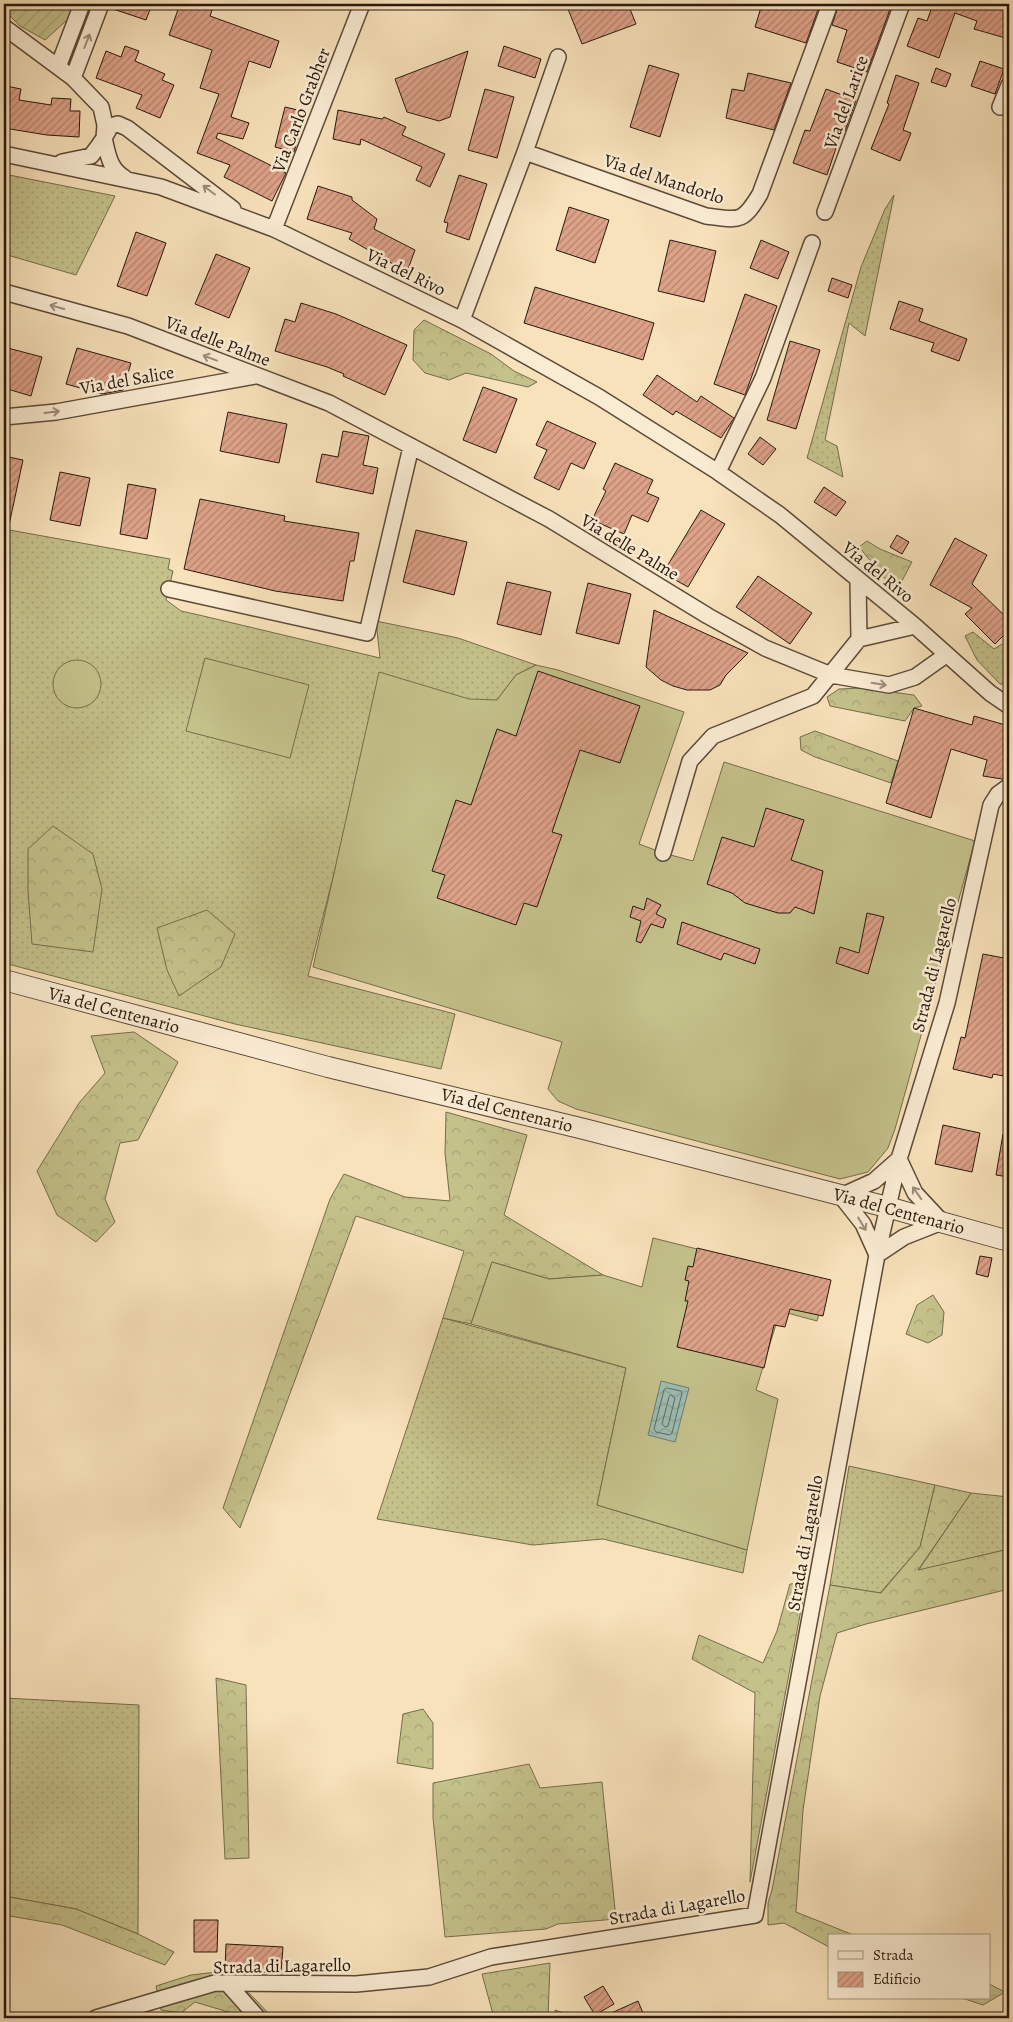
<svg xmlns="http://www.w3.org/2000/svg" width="1013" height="2022" viewBox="0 0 1013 2022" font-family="Alegreya,serif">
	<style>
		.grass { fill: url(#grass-dots); stroke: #766c4c }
		.forest { fill: url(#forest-crowns); stroke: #766c4c }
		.garden { fill: url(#garden-furrows); stroke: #766c4c }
		.pitch { fill: #c4c18b; stroke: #766c4c }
		.water { fill: url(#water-waves); stroke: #6e7b70 }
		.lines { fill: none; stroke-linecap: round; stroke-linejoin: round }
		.shore { stroke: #626a60; stroke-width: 1 }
		.building { fill: url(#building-hatch); stroke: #28180c }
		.minor-casing { stroke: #5c4a38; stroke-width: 18 }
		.tertiary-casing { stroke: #5c4a38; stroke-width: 22 }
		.minor { stroke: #faecd3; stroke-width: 15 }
		.tertiary { stroke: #faecd3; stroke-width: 20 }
		.oneway { stroke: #9c8d79 }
		.labels { text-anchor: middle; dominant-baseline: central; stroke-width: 5; stroke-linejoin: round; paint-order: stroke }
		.street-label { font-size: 18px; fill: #28180c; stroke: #faecd3 }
	</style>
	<defs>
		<pattern id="grass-dots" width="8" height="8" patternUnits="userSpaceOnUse" patternTransform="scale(1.25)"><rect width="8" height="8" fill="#c4c18b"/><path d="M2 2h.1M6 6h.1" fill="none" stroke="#a8a577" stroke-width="1.8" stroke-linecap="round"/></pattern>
		<pattern id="forest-crowns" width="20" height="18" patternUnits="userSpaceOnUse" patternTransform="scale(1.25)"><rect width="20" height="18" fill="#c4c18b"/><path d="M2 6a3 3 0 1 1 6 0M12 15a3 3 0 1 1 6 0" fill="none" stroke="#a8a577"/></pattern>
		<pattern id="garden-furrows" width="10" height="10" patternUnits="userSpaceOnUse" patternTransform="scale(1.25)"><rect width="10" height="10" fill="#c4c18b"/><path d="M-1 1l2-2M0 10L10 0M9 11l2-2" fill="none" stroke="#a8a577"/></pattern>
		<pattern id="water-waves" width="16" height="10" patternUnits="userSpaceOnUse" patternTransform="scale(1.25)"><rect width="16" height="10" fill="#9dbdb3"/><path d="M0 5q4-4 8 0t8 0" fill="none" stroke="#87a299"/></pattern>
		<pattern id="building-hatch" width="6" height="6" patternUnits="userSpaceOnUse" patternTransform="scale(1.25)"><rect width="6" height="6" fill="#dea289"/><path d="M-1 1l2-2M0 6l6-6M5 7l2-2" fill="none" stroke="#b4836e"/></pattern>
	</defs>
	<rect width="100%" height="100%" fill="#f8e2bb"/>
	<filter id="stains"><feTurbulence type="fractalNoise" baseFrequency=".004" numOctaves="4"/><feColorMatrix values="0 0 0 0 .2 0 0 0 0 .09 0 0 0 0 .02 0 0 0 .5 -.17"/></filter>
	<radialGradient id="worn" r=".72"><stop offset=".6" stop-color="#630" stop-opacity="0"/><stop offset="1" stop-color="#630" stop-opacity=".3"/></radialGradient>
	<path class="grass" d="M4,174L115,196L76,275L4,254Z
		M894,195L865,336L849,323L825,440L837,446L843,477L807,458L861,267L885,209Z
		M4,529L170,559L168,569L173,571L166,600L181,611L199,615L380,658L376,621L458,638L536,665L516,675L497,700L347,822L308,976L455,1014L441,1069L235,1024L4,963Z
		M973,632L994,649L1009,640V685L1000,684L977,660L965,636Z
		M443,1318L626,1368L597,1505L747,1550L743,1573L603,1539L533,1545L377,1519Z
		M849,1466L935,1485L920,1547L880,1593L830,1585Z
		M971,1493L1009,1497V1549L918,1571Z
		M4,1698L139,1705L138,1934L76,1909L4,1896Z"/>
	<path class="forest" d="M424,320L491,354L514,371L537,382L528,387L466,373L449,380L425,373L413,360L414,330Z
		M867,541L880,549L912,562L896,592L859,547Z
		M862,688L914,695L922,706L914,708L905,721L830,706L827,697L839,689Z
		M815,731L898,761L891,783L815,757L801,750L800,737Z
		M53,826L93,854L102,889L93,952L32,944L28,891V849Z
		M207,910L235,934L221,967L179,996L167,970L157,928Z
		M134,1032L178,1062L138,1140L120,1143L105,1199L115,1222L96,1242L57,1215L37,1171L79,1103L105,1073L91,1036Z
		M446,1112L527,1135L504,1215L603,1275L549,1279L492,1262L471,1324L443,1318L464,1251L356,1216L240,1528L223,1508L330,1199L344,1174L405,1197L450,1201L445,1153Z
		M933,1295L944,1312L942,1335L928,1343L906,1334L917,1305Z
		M935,1485L971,1493L918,1570L1009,1549V1589L866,1624L837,1633L820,1696L803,1810L796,1912L856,1936H829V1947L784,1923L768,1925V1903L772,1890L830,1585L881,1593L920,1547Z
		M806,1583L750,1882L755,1693L692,1659L699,1635L763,1663L777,1631L790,1584Z
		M216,1678L246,1685L249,1858L225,1859Z
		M423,1709L433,1723V1769L397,1763L403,1714Z
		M529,1764L540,1788L602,1782L616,1919L558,1924L546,1929L445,1937L433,1818V1783Z
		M4,1896L76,1909L138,1934L174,1952L165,1965L62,1925L4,1915Z
		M550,1963L548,2018H494L482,1974Z
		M217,1972L250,1994L273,2018H241L238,2015L195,2002L181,2013L161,2010L156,1986L191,1975Z
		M989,1984L1005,1992L983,2005L962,1998H989Z
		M555,2010L578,2018H556Z"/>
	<path class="garden" d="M4,4H74L67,20L45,40L20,26L4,10Z"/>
	<path class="pitch" d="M205,658L309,685L290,758L186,731Z
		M53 684a24 24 0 1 1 48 0a24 24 0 1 1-48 0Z
		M536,665L558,670L684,712L639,844L663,853L693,861L724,762L975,841L895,1129L888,1148L868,1172L840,1179L576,1109L558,1101L548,1089L562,1042L313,967L379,672L469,699L497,700L516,675Z
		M653,1238L829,1282L817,1321L780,1311L756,1390L778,1399L747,1550L597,1505L626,1368L471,1324L492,1262L549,1279L603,1275L642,1287Z"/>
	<path class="water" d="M661,1381L689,1388L675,1442L648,1435Z"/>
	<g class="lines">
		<path class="shore" d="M667,1388L681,1391L682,1393L672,1433L670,1435L656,1432L654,1429L664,1390Z
			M671,1395L675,1398L668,1426L665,1427L662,1424L669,1397Z"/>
	</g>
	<path class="building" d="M110,4H152L146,20L110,8Z
		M180,4H205L213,7L210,16L279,41L270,68L249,61L231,117L249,123L243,139L218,133L216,138L286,173L272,201L224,177L230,165L197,153L219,94L200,88L212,50L169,35Z
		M566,4H628L636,24L582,44Z
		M762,4H820L806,43L755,27Z
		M839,4H892L867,72L837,62L847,30L832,25Z
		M933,4H1009V39L974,29L977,21L955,13L939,58L907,46L918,18L927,21Z
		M125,46L139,51L135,61L165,74L162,80L174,85L160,118L136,108L142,95L96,78L106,51L121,57Z
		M504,46L541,59L535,78L498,66Z
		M468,51L450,117L439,121L407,112L395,79Z
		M980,61L1004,69L995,94L971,86Z
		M649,65L679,74L660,137L630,127Z
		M936,68L951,74L946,87L931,82Z
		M748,73L791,83L774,130L726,118L732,89L744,91Z
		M896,75L919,83L903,130L911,133L900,161L871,149L889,104L887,103Z
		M6,86L21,89L19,100L51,105L52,98L71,99L70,111H80L79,137L47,135L4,128V102Z
		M485,89L514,97L497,158L468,150Z
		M826,89L856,100L845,131L842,130L827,175L793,163L805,130L810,131Z
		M285,107L302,111L299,121L303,122L294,152L275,147Z
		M338,110L382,119L384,117L406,127L402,135L445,154L430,187L416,180L422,167L361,139L360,145L333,139Z
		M459,175L487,184L469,240L446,232L448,223L444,222Z
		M318,186L352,197V200L377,219L374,229L415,250L407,272L349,239L352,233L307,219Z
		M569,207L609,220L595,263L556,250Z
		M136,232L166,243L147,296L117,286Z
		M670,240L716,251L704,302L658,291Z
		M761,240L789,252L778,279L750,268Z
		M216,254L250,268L229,318L195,304Z
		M832,278L852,285L848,298L828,291Z
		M535,287L654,323L643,360L524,323Z
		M745,294L777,306L745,395L714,384Z
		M899,301L923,309L919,321L967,339L959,361L931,351L934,343L890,329Z
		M301,303L336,314L407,345L385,395L343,376L344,374L327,367L275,351L285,319L295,322Z
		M790,341L820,350L796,429L767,420Z
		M4,347L42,357L31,396L4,388Z
		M77,348L131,363L123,390L102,394L66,384Z
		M657,375L697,402L701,396L734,418L721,438L676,411L673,415L643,395Z
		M483,387L517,399L496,453L463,440Z
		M228,412L287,424L279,463L220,451Z
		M547,421L596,443L584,469L571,463L559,490L534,478L547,450L536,445Z
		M343,431L369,436L363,465L378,468L373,494L316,482L322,454L338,457Z
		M760,437L776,449L763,465L748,454Z
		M4,456L23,460L9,525L4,524Z
		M615,463L653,480L647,493L659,498L648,522L632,515L624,534L592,520L606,491L603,489Z
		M60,472L90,478L80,526L50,520Z
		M128,484L156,489L147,539L120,534Z
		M824,487L846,502L836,516L814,502Z
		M200,499L285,516L284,521L359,533L354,561H350L343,601L275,591L184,569Z
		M701,510L725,524L688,587L663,573Z
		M416,530L467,542L454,595L403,582Z
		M897,535L909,542L902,554L890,547Z
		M955,538L987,555L972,584L1009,620V630L995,644L965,614L972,608L930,585Z
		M758,576L812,613L790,644L736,607Z
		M507,582L551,592L541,635L497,624Z
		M588,583L631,594L619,644L576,633Z
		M654,610L748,653L726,675L720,685L710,690H687L673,686L661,680L646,667Z
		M538,671L640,706L620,763L580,750L552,832L562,835L537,907L524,903L516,925L437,898L445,875L432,871L456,800L471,805L497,729L516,736Z
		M914,708L972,725L974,716L1009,726V763L1006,778L1002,779L983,776L987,760L951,749L931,818L886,803Z
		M766,808L804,820L791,860L823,871L814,914L795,907L790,913H778L745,903L732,893L707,884L722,837L754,847Z
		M647,898L661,905L656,914L666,919L663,928L651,924L641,943L636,941L641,921L630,917L633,906L644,910Z
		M867,913L884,917L868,974L836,963L840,947L859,953Z
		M682,922L760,949L755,964L724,953L721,960L677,944Z
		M983,954L1009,959V1077L993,1074L992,1078L953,1069L961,1037L965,1038Z
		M943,1125L980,1133L972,1172L935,1164Z
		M1003,1134L1009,1135V1177L996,1175Z
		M697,1248L831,1280L823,1316L790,1309L785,1327L774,1325L764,1368L677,1347L688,1301H685L689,1281L685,1280L688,1266L693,1267Z
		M980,1256L992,1258L988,1277L976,1274Z
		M194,1920H218L217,1952H194Z
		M226,1944L283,1947L281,1973L225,1970Z
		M603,1986L614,2004L595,2015L584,1997Z
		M638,2001L645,2018H600Z"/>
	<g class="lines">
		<defs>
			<path id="minor" d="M4,27L73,78L101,107L105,125L104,138L97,148L91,156L62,162
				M58,67L82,4
				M73,78L101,4
				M1000,107L1009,85
				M525,152L706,216C739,220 742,224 760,194L830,4
				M4,154L161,187L274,229L462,320L599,397L718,472L780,515L915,626L990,693L1009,706
				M125,178C109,169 108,154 104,138L111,126L118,124L127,128L233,209
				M825,212L902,4
				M274,229L362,4
				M4,292L128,326L329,403L549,519L708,616L765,648L831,675L889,685L915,677L946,655
				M462,320L525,152L558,57
				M4,417L56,412L255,376
				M718,472L763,378L812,243
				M169,589L367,633L411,447
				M859,639L915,626
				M663,853L690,761L713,736L813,696L859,639L858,581
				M877,1255L904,1237L942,1222L915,1193L899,1159
				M877,1255L863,1224L841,1196L874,1181L899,1159
				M227,1983L258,2018
				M96,2018L215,1983L356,1984L429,1977L491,1957L755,1915L877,1255L899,1159L947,1003L991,805L998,794L1009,786"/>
			<path id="tertiary" d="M4,980L328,1067L584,1129L887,1207L1009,1241"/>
		</defs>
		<use href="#minor" class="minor-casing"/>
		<use href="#tertiary" class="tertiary-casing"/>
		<use href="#minor" class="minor"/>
		<use href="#tertiary" class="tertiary"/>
	</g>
	<defs><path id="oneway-shaft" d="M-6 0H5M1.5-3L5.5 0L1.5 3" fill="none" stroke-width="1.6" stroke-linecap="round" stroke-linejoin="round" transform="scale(1.25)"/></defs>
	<g class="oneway">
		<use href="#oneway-shaft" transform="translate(87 41) rotate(-69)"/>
		<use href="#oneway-shaft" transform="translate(209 190) rotate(-143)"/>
		<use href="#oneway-shaft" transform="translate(57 307) rotate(-165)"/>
		<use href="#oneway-shaft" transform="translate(210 358) rotate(-159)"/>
		<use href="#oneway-shaft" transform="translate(52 412) rotate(-7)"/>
		<use href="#oneway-shaft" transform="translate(879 684) rotate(9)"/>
		<use href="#oneway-shaft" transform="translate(917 1193) rotate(-125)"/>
		<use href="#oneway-shaft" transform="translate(862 1224) rotate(59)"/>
	</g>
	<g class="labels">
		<g class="street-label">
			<text transform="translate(846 102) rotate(-70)">Via del Larice</text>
			<text transform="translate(301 110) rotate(-69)">Via Carlo Grabher</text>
			<text transform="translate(664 179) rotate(18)">Via del Mandorlo</text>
			<text transform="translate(406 272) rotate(26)">Via del Rivo</text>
			<text transform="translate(218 341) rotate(21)">Via delle Palme</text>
			<text transform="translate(127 380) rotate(-10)">Via del Salice</text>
			<text transform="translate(630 547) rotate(31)">Via delle Palme</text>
			<text transform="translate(878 572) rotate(39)">Via del Rivo</text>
			<text transform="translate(934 965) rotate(-76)">Strada di Lagarello</text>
			<text transform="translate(114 1010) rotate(15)">Via del Centenario</text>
			<text transform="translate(507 1110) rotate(14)">Via del Centenario</text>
			<text transform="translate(899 1211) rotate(15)">Via del Centenario</text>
			<text transform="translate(805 1543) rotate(-80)">Strada di Lagarello</text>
			<text transform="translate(677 1907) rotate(-10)">Strada di Lagarello</text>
			<text transform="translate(282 1966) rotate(-1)">Strada di Lagarello</text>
		</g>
	</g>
	<rect width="1013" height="2022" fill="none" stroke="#f8e2bb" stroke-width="20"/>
	<rect x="5" y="5" width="1003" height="2012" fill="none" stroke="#28180c" stroke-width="2.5"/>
	<rect x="10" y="10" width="993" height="2002" fill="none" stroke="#28180c"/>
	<rect x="828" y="1934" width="162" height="65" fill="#faecd3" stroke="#a69783"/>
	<rect x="838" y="1951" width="25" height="8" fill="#faecd3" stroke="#a69783"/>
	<text x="873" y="1960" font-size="15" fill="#28180c">Strada</text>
	<rect x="838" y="1972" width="25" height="15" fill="url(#building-hatch)" stroke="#a69783"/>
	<text x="873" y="1984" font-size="15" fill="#28180c">Edificio</text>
	<rect width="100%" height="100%" filter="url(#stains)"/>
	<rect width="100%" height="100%" fill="url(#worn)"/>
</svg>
